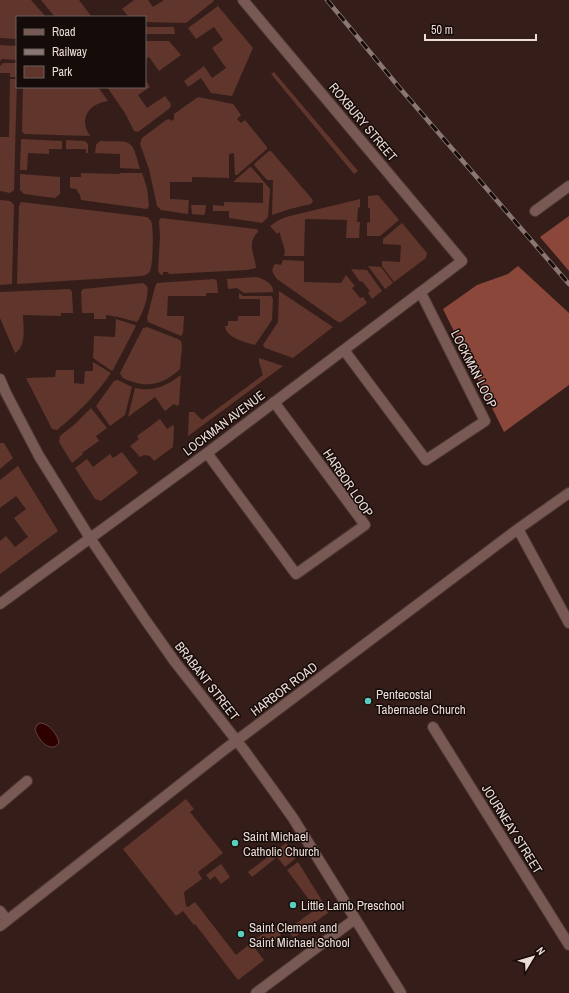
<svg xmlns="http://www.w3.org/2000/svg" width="569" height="993" viewBox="0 0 569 993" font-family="'Archivo Narrow',sans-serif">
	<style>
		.green { fill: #60352c }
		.forest { fill: #8b483a }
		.water { fill: #2d0100; stroke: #664341 }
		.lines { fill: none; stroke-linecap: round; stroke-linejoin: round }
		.street-casing { stroke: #4f3934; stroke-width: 12 }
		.street { stroke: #785953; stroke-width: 10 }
		.rail-casing { stroke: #8a7672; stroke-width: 4.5 }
		.rail { stroke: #150b09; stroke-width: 3; stroke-dasharray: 9; stroke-linecap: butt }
		.poi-dot { fill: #5acebd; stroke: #150b09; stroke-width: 1.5 }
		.labels { text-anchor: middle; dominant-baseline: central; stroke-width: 3; stroke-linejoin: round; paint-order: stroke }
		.street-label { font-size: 13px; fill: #ecdcd8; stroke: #150b09 }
		.poi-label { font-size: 13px; fill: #ecdcd8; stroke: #150b09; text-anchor: start }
	</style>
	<rect width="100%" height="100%" fill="#351e19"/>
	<path class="green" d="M0,0H31L46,17H17V39L0,38Z
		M41,0H79L91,16L90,17H55Z
		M134,0H148L153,7L164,0H213L214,1L186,23L145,22V17H129L122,9Z
		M218,6L253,48L232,96L211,93L201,78L188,87L184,81L204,66L212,78L226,68L212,48L223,40L214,27L196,39L188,28Z
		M145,27H174L175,34H145Z
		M145,41H169L181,55L159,71L149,57L145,59Z
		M0,45L17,46V60L2,59L0,61Z
		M3,63H17V77H10V73H0V66Z
		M274,72L358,171L354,174L271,74Z
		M10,79H17L14,190L10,193L0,191V137H9Z
		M145,80L150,87L138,95L147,108L165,96L171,104L170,108L138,132L134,131L125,113L107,87H145Z
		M23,87H98L108,101C89,104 78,118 90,136L24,134L22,131Z
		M198,97L233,104L241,115L237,119L241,123L245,120L267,147V149L237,175H235L234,153L229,154V178L192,177V182H170V199L189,200L188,213V214L161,210L157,206L149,169L140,144L142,138L166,120L169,119L171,121L174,119V114Z
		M21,139L62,141V149H49V154L28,153L27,170H20Z
		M66,140L85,141L88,144V153H86V149H66Z
		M100,141C133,142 131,137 140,169L120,168V154L95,153L96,145Z
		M269,151H271L312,199L313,201L311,204L290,209L272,215L273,180H267L254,165L255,163Z
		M250,167L252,168L270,189L268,217L262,223L229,218V211H213V205L224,206V202L263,203V183L233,182Z
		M81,173L119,174L120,173H142L147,188L149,206L147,209L81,200L80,195L76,189L70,188V177H81Z
		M20,174L60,177V194L55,198L24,194L20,190Z
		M378,195L399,220L380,236H367V223L370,222V208H368V196Z
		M360,199V207L358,208L357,222H360L359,238H346L347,220L305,219L304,256H284L285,251L280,234L279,232L277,234L270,226L279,220L286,217Z
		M0,200L10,201L14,205L12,284L0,285Z
		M21,202L147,217C148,218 150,219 151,221C154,228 153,265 150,271C148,274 146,275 142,276L17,284L19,206Z
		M191,205H206L205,214L203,215L192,214Z
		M161,218L257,229L258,232C246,244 255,255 256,268L247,270L169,274L168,272H163V275L160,274L158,271L160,237L159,221Z
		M402,223L427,253L426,258L394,282L382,266V261L400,262L401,245L383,244V239Z
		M283,260L304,261V282L341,283L346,275L355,286L352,288L360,298L363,297L367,303L341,322H338L277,279C273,273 270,271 275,264L281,265Z
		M368,266L381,267L393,283L385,289Z
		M351,269L367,270L382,291L372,299L368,293L370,291L362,281L360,282Z
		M257,277C264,279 274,284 273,292L244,293L237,288L228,289L227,279Z
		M214,279L217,281L218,293H206V296H168L167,316H184L183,333L181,336L148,322L147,318L155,287L157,283Z
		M143,283L147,286C150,294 142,315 137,322L118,317L106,315V319H94V313H82L81,292L83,289Z
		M70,289L72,292L73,313H61V316L23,315C23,327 27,346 15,353L0,318V292Z
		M279,291L333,327L293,358L265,348L263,345L278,322Z
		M239,293L243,296H271L273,298L272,320L255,345C245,342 226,338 225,326H228V321H238V316H260V299H239Z
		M116,319L135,325L136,326L113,370L112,371L93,358L94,336L115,337Z
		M147,327L178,339L181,341L182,346L180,369C166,382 152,388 133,382C127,380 122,379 120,373L143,328Z
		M259,358L283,366L188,436L189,412H194L202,420L263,375L259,362Z
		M93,362L111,373C96,395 78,413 57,430L52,429L26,378L55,377L56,370H74V383L84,384L85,371H93Z
		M181,375L179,404L177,406L174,404L165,411L155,397L128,417L135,388C154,392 166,386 181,375Z
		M118,380L132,387L125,415L110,426L96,406L114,381Z
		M91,408L107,428L96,436L99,441L82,453L83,454L72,463L59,442L60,436L75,424Z
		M160,419L167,429L173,425L174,427L173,447L154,461L150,456L144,455L140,457L130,446L139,439L137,436Z
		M0,443H4L13,458L0,469Z
		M122,452L138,473L101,501L95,499L75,468L87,459L93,467L110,454L113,458Z
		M18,466L58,531L0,574V541L6,536L15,547L28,537L14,518L26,509L16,496L0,508V480Z
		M186,799L194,809L190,812L223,853L198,872L202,879L184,892L186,906L188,907L195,902L236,955L251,943L264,960L238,980L195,924L194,925L183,911L176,916L123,849Z
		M286,843L296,858L285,867L277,857L252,877L248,872Z
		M298,862L329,912L294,938L287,930L316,909L287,870Z
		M221,864L230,877L221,884L215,876L210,880L206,875Z
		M274,926L281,935L262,950L254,940Z"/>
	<path class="forest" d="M569,216V271L540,237Z
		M518,266L569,313V385L504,432L443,309L477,285L508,274Z"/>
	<path class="water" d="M40,723C49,723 58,735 59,743C50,755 37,738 35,729L37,725Z"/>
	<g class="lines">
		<defs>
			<path id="street" d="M535,211L569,186
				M344,350L426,460L485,421L421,293
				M0,379L6,393L39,456L90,538L144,618L175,662L244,750L273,790L293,818L401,993
				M207,453L296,574L365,525L274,402
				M518,529L569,623
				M0,604L207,453L462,261L243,0
				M433,727L569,945
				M0,804L27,781
				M0,911L7,920
				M0,926L224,750L518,529L569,493
				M256,993L355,919"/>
		</defs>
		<use href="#street" class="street-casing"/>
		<use href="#street" class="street"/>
		<defs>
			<path id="rail" d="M327,0L398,86L569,284"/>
		</defs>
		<use href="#rail" class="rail-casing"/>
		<use href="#rail" class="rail"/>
	</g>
	<g class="poi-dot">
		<circle cx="368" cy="701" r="4"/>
		<circle cx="235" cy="843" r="4"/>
		<circle cx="293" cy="905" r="4"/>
		<circle cx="241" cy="934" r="4"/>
	</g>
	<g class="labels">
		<g class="street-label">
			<text transform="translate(363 122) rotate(50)">ROXBURY STREET</text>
			<text transform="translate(474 369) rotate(63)">LOCKMAN LOOP</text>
			<text transform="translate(224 423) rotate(-37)">LOCKMAN AVENUE</text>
			<text transform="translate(348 483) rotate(56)">HARBOR LOOP</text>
			<text transform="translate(207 681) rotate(52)">BRABANT STREET</text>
			<text transform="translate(284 689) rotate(-37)">HARBOR ROAD</text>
			<text transform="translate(512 829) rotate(58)">JOURNEAY STREET</text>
		</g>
		<g class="poi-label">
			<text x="376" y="694">Pentecostal<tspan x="376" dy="15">Tabernacle Church</tspan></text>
			<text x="243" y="836">Saint Michael<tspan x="243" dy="15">Catholic Church</tspan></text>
			<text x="301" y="905">Little Lamb Preschool</text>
			<text x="249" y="927">Saint Clement and<tspan x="249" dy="15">Saint Michael School</tspan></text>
		</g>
	</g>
	<rect x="16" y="16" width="130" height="72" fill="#150b09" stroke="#6b5f5c"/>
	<rect x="24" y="29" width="20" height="6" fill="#785953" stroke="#6b5f5c"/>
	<text x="52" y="36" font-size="12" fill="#ecdcd8">Road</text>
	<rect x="24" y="49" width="20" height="6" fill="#8a7672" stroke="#6b5f5c"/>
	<text x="52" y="56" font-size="12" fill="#ecdcd8">Railway</text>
	<rect x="24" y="66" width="20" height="12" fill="#60352c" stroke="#6b5f5c"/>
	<text x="52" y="76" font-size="12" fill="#ecdcd8">Park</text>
	<g transform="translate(533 957) rotate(52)" stroke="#150b09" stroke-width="3" paint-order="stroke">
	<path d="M0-3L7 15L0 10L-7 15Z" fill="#ecdcd8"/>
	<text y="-6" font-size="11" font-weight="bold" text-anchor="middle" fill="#ecdcd8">N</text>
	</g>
	<path d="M425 34v6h111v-6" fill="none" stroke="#ecdcd8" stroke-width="2"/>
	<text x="431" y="34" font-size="12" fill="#ecdcd8" stroke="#150b09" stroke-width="3" paint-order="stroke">50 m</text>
</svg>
